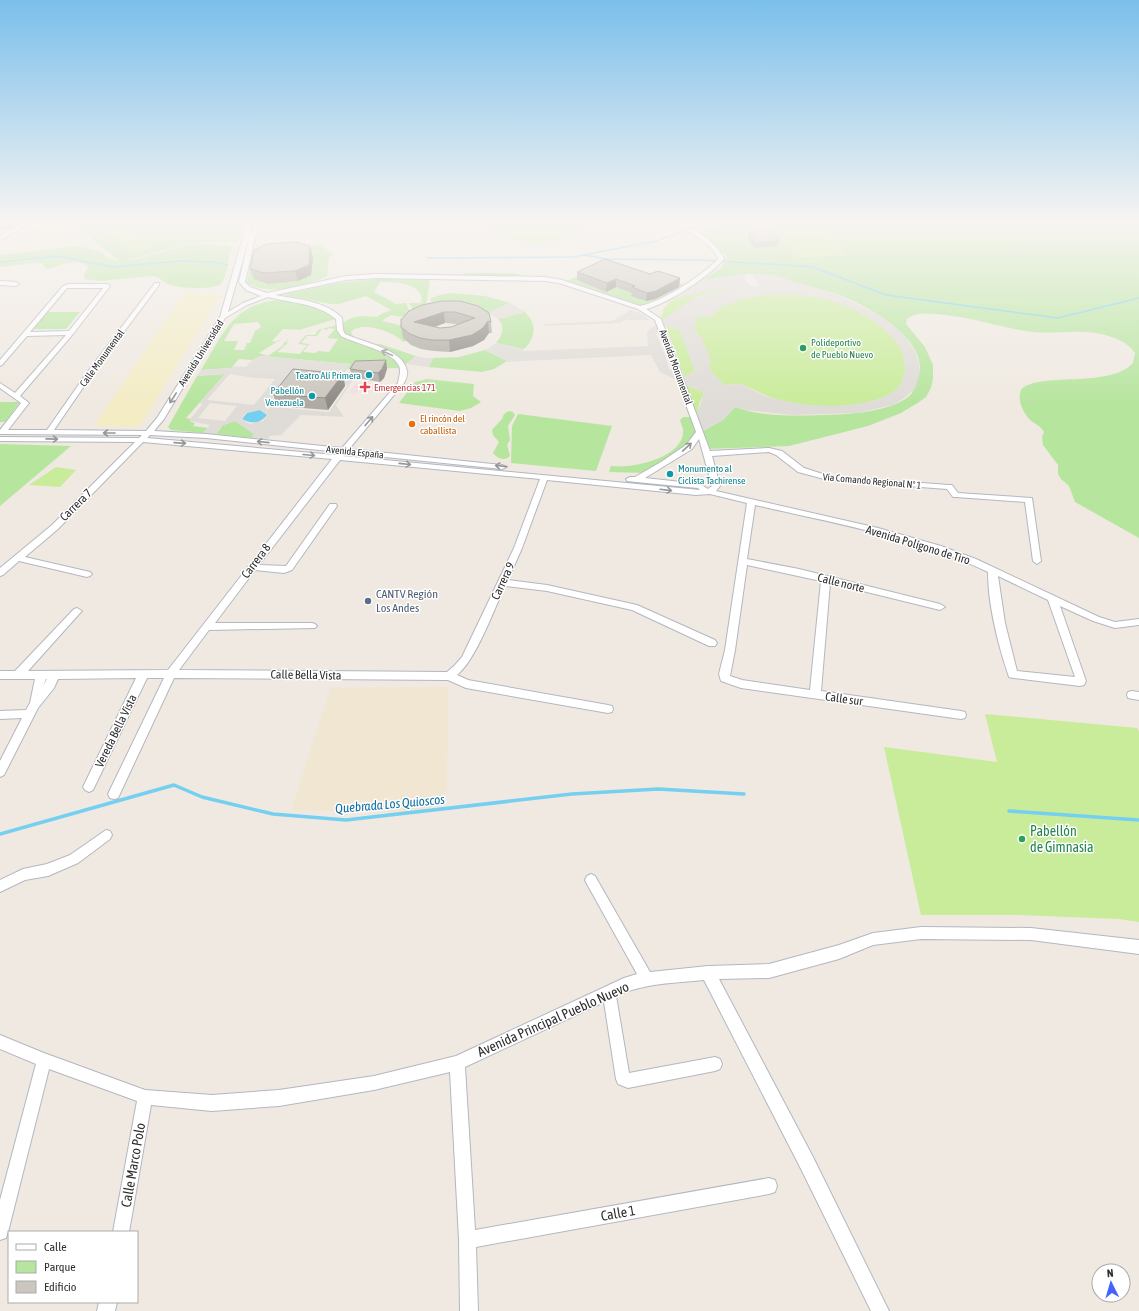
<svg xmlns="http://www.w3.org/2000/svg" width="1139" height="1311" viewBox="0 0 1139 1311" font-family="'Asap Condensed',sans-serif">
	<style>
		.education { fill: #f0e6d1 }
		.medical { fill: #f5dfe0 }
		.green { fill: #b6e59e; fill-rule: evenodd }
		.sand { fill: #f3ecc5 }
		.pitch { fill: #c9ec9a }
		.plaza { fill: #dfdcd8; fill-rule: evenodd }
		.water { fill: #75cff0 }
		.lines { fill: none; stroke-linecap: round; stroke-linejoin: round }
		.stream-far1 { stroke: #75cff0; stroke-width: 1.5 }
		.stream { stroke: #75cff0; stroke-width: 3.5 }
		.minor-casing { stroke: #b4b7c1; stroke-width: 2 }
		.minor { fill: #fff; fill-rule: evenodd }
		.wall { fill: #afaba4; fill-rule: evenodd }
		.shaded-wall { fill: #8e8b86 }
		.building { fill: #cbc7bf; stroke: #8e8b86; fill-rule: evenodd }
		.oneway { stroke: #969696 }
		.leisure-dot { fill: #2e9e5b; stroke: #fff; stroke-width: 1.5 }
		.culture-dot { fill: #0f9aa8; stroke: #fff; stroke-width: 1.5 }
		.health-dot { fill: #e0444e; stroke: #fff; stroke-width: 1.5 }
		.food-dot { fill: #e8710a; stroke: #fff; stroke-width: 1.5 }
		.service-dot { fill: #5c6f8a; stroke: #fff; stroke-width: 1.5 }
		.labels { text-anchor: middle; dominant-baseline: central; stroke-width: 3; stroke-linejoin: round; paint-order: stroke }
		.far-leisure-label { font-size: 10px; fill: #27864d; stroke: #fff; text-anchor: start }
		.far-street-label { font-size: 10px; fill: #2e2e2e; stroke: #fff }
		.far-culture-label { font-size: 10px; fill: #0d838f; stroke: #fff; text-anchor: end }
		.far-health-label { font-size: 10px; fill: #be3a42; stroke: #fff; text-anchor: start }
		.far-food-label { font-size: 10px; fill: #c56008; stroke: #fff; text-anchor: start }
		.street-label { font-size: 12px; fill: #2e2e2e; stroke: #fff }
		.service-label { font-size: 12px; fill: #4e5e75; stroke: #fff; text-anchor: start }
		.water-label { font-size: 13px; font-style: italic; fill: #0d6fa3; stroke: #fff }
		.near-leisure-label { font-size: 14px; fill: #27864d; stroke: #fff; text-anchor: start }
		.near-street-label { font-size: 14px; fill: #2e2e2e; stroke: #fff }
	</style>
	<rect width="100%" height="100%" fill="#efe9e1"/>
	<path class="education" d="M44,222H66L67,231L44,247L29,249L0,250V246Z
		M448,687L447,788L425,813L291,810L331,688Z"/>
	<path class="medical" d="M356,383L381,386L378,389L373,388L370,392L359,390L356,394L347,393Z"/>
	<path class="green" d="M71,222H91L136,253L150,248L111,222H251L241,234L239,241L189,243L127,260L137,259L192,243L230,246L231,249C227,262 229,271 221,284C208,290 183,289 168,284C161,281 161,277 152,276L100,281L85,279L84,276L88,267C75,256 60,266 47,269C44,267 44,264 40,263C37,262 7,267 0,267V255L77,246L99,251L109,259L119,261Z
		M722,222H1139V538L1075,502L1069,486L1061,479L1058,474V465L1043,445L1042,437L1044,432C1041,426 1035,424 1030,420C1023,412 1017,401 1021,390C1037,371 1110,389 1133,363L1135,353C1128,342 1114,337 1101,334C1079,329 1055,334 1032,332C1002,328 975,318 945,315C933,314 917,311 907,319L906,324L925,347L933,365V379L931,388L926,397L919,402L901,413L868,426L789,446L705,449L701,432L689,447L647,473L609,472L611,466C631,469 686,458 683,429C682,426 681,423 680,420L683,417H695L701,432L723,420L735,407C761,417 795,416 822,415C845,415 897,412 912,393C914,389 915,383 917,378C918,375 920,371 920,367C920,334 863,304 837,294C824,290 811,287 799,284C783,280 768,274 751,274C735,274 719,280 703,280L722,267L727,257L719,248L701,233L703,229L702,227L721,224Z
		M320,245L333,254L329,258L327,276C307,286 266,296 247,283L253,254L268,249Z
		M604,263L649,279L656,275L687,286L646,306H638L567,281Z
		M468,273H514L528,277L453,276Z
		M376,279H425L430,281L426,305L413,310L409,303H421L422,298C418,282 393,282 380,282L374,292L396,304L406,303L408,308L415,319L391,315L383,320V321L406,327V341L403,342C395,332 361,320 351,332L353,336L362,341L342,334V324C352,315 364,316 377,317L381,314L391,310L366,296L339,304H331L284,295L286,294L338,283Z
		M450,293L485,296L510,303L488,313L431,302V298L440,295Z
		M279,300L321,308L336,319L299,330L283,329L272,341L278,342L283,338L289,339L286,342L288,343L277,352L300,354L307,345L298,344L306,335H315L318,330L337,325L338,331L343,337C361,347 389,349 401,368L347,369L350,364L261,356L252,360L239,359L231,368L201,370C223,335 232,304 279,300ZM258,322L261,327L255,331L250,343H247L244,350H234L238,341H224L234,324ZM329,328L335,329L327,338L338,339L329,352L318,351L315,353L303,352L309,344L301,343L307,336H317L322,329L327,330ZM283,338L288,339L283,344L284,345L268,356L259,353Z
		M46,312H80L66,329H32Z
		M525,312C537,324 536,337 524,349L496,343C503,335 505,327 498,319Z
		M380,344L416,356L406,364L373,345Z
		M485,350L507,361L494,369L482,372L429,367L433,358L459,357Z
		M225,374L186,418L190,419L191,422L195,423L193,426L208,428L203,433L171,430L168,427L197,376Z
		M278,379H283L260,407L254,408Z
		M427,379L474,384L473,396L481,402L471,408L460,411L399,403L415,382Z
		M0,402H20L5,422H0Z
		M509,411L513,412L515,415L508,426L510,440L507,445L510,456C504,462 497,458 493,453L499,442L493,435L492,430L502,419L504,414Z
		M518,414L612,426L596,471L511,463L512,426Z
		M235,421L254,434L252,438L216,434L223,425Z
		M0,444L71,446L0,506Z"/>
	<path class="sand" d="M187,289L199,294L221,295L139,427L94,426Z"/>
	<path class="pitch" d="M91,222H111L151,248L136,253Z
		M326,222H391C371,228 346,229 326,222Z
		M468,222H595C585,228 574,236 563,241C532,254 497,233 468,222Z
		M819,223L848,255L797,258L771,226Z
		M729,288H740L710,293L696,297L663,320L661,318L664,308L672,300L697,293Z
		M783,294C805,295 828,297 848,306C874,318 913,343 904,377C901,390 887,397 875,400C842,410 806,408 773,398C765,396 746,385 740,384C735,384 729,385 724,385L712,373L708,363L711,362L701,337L698,336L694,327L697,317H710L721,307L742,299L763,295Z
		M666,326L680,330L695,371L684,377Z
		M686,385L704,393L699,404L698,416Z
		M56,467L76,470L60,487L29,485Z
		M985,714L1137,728L1139,731V922L1119,919L1019,915H921L884,747L997,762Z"/>
	<path class="plaza" d="M463,222H468L520,242L540,245L563,241L595,222H610L571,244L556,248L537,249L511,246L456,225Z
		M742,274L751,287L760,286L751,274L773,275L838,295L881,316L903,334L915,351L919,363L920,372L915,389L903,399L893,405L858,413L791,415L745,410L735,407L723,420L700,432L697,424L698,412L704,393L660,372L651,355L505,362L507,361L485,350L496,343L524,349L522,351H524L648,346L647,331L691,300L710,293L738,288L707,291L672,300L703,280ZM783,294L815,297L835,302L861,313L880,325L897,343L903,354L905,370L901,385L890,394L876,400L858,404L835,406L810,405L789,402L765,396L741,384L725,385L712,373L708,363H712L701,336H698L694,327L698,317H710L721,307L742,299L763,295ZM666,326L680,330L695,371L684,377L669,369L665,355L656,334Z
		M510,303L525,312L498,319L488,313Z
		M631,310L643,314L649,320H625L620,323L541,326L545,324L612,321Z
		M261,356L351,364L341,378L353,380L336,405L344,417L301,415L281,435L270,436L268,439L252,438L254,434L235,421L223,425L216,434L203,433L210,425L190,421V419L203,404L199,403L225,374L197,376L201,370L231,368L233,366L246,367L252,360ZM230,374L255,378L275,379L254,405L207,400ZM287,379L292,380L268,410L265,407ZM295,380L329,383L348,385L329,412L275,407ZM210,403L237,406L225,421L198,418ZM261,410L268,415L263,421L250,424L241,419L246,413Z
		M416,356L426,358H433L429,367L406,364Z"/>
	<path class="water" d="M260,410L267,415C260,424 252,424 242,419L247,413Z"/>
	<g class="lines">
		<path class="stream-far1" d="M583,255L608,259L701,260L813,267L886,295L1058,318L1139,298
			M427,258L573,257L656,241L709,222
			M0,262L58,256L113,267L179,261L213,262L228,265"/>
		<path class="stream" d="M1009,811L1139,820
			M0,834L174,785L202,797L273,814L346,820L572,794L658,789L744,794"/>
		<defs>
			<path id="minor" d="M27,222H33L0,240V236Z
				M258,222H263L256,234L245,282L250,287L267,293L346,276L377,274L545,277L562,280L640,306C662,302 703,275 718,259C711,241 689,234 675,222H681C696,231 717,242 724,259C711,275 666,305 646,309L661,319L710,451L769,448L782,451L804,468L829,476L949,485H952L958,493L1032,498L1041,561L1037,564L1033,561L1025,502L956,497H953L947,489L828,480L798,472L776,455L769,452L712,456L720,486L716,491L878,528L941,546L976,559L1099,617L1115,622L1139,619V625L1115,628L1093,621L1060,606L1086,681L1084,685L1080,686L1013,678L1009,677L1008,674C998,644 988,604 988,572C915,537 833,523 755,505L747,559L799,569L940,604L945,607L940,610L830,583L821,691L961,711L965,712L966,715L965,718L961,719L741,688L721,681L719,674L725,650L747,503L710,494L696,495L547,480L522,548L508,580L547,585L637,605L715,640L717,643L715,646H709L632,610L547,591L505,586C494,609 476,660 457,675L468,680L608,705L612,706L613,709L612,712L608,713L466,688L448,680L174,678L118,798L114,799L110,798L108,794L164,678H147L93,790L89,792L85,790L83,787L136,678L58,679L54,688L38,708L4,775L0,777V761L22,718L0,719V711L26,710L30,703L35,679H0V671H15L74,609L77,608L82,611L80,613L28,671L168,670L332,459L143,442L58,529L25,557L90,572L92,574L90,576L87,577L19,561L3,575L0,576V568L52,525L135,442L0,441V437L139,438L142,435L0,434V430L21,403L0,388V383L15,393L66,335L27,336L2,365L0,366V360L63,286L69,284H107L110,286L73,334L20,396L29,403L8,430H47L86,374L155,283H159V285L91,376L54,430L146,431L157,418L220,317L246,227L249,225L252,227L228,312L243,303L261,296L246,290L239,282L250,234ZM377,278L545,281L559,283L638,309L655,320L696,432L686,445L661,462L635,477H630L626,479L627,481L636,482L698,488L700,490L343,456L346,453L502,469L506,467L502,465L349,449L404,383C406,379 408,375 407,371C404,349 362,342 345,334L343,330L342,318C326,301 297,299 275,295L346,280ZM67,288H103L69,331L30,332ZM268,297C291,303 317,303 336,319L337,330L341,336C356,344 389,350 398,364C402,370 399,376 398,383L342,448L206,434L154,431L164,419L225,318L247,305ZM150,435L206,438L338,452L335,455L147,438ZM699,439L712,486L708,489L700,484L645,478L692,449ZM340,460L540,479L514,548L462,657L455,665L447,672L179,670L209,630L315,628L317,626L315,624L312,623H215L255,570L284,573L292,570L337,506L336,504H330L286,566L259,565ZM747,565L821,581L810,690L742,680L730,676L735,650ZM998,576L1048,600L1075,677L1017,671L1005,623ZM46,679H47L43,686Z
				M0,281L16,282L19,284L16,286L0,285Z
				M1132,691L1139,692V700L1128,698L1127,695L1128,692Z
				M106,830L110,831L112,835L110,839L78,863L48,876L25,880L0,892V880L23,869L47,864L70,855Z
				M591,874L595,876L650,972L708,966L769,964L839,945L873,933L921,927L1031,928L1139,940V954L1031,940L921,939L873,945L839,959L769,978L719,979L813,1157L889,1311H871L801,1169L704,980C675,983 644,983 616,996L629,1073L715,1057L720,1059L722,1064L720,1069L715,1071L628,1088L618,1084L616,1079L604,1002L465,1067L475,1230L769,1178L775,1180L777,1186L775,1192L769,1194L476,1247L478,1311H460L459,1240L450,1072L374,1090L279,1106L212,1111L151,1105L129,1232H113L137,1101L49,1069L8,1232L6,1238L0,1240V1200L36,1064L0,1049V1035L44,1053L145,1090L212,1095L279,1090L374,1076L456,1056L624,978L637,974L587,884L585,880L587,876Z
				M99,1302H117L115,1311H97Z"/>
		</defs>
		<use href="#minor" class="minor-casing"/>
		<use href="#minor" class="minor"/>
	</g>
	<path class="wall" d="M0,222H23L8,230L0,229Z
		M752,229L779,241L778,246L755,248L747,238L748,233L752,232Z
		M313,257L311,275L298,281L268,284L254,279L250,269Z
		M577,272L650,274L680,278L679,287L655,299L646,301L631,296L632,293L616,287L606,292L577,280Z
		M409,311L489,313L491,322L492,333H489L484,340L473,346L450,352L434,351L421,349L411,345L403,338L401,327L402,319ZM445,323L456,324H458L451,327L440,328L435,327Z
		M386,360L387,369L384,378L380,382L352,377L350,369Z
		M343,374L345,386L328,410L277,406L273,394Z"/>
	<path class="shaded-wall" d="M8,222H23L8,230L5,223Z
		M310,246L313,257L311,275L298,281L295,271Z
		M680,278L679,287L655,299L646,301L647,293Z
		M616,279V287L606,292L607,283Z
		M444,312L445,323L416,333L414,322Z
		M488,321L489,333L484,340L473,346L450,352L449,340Z
		M386,360L387,369L384,378L380,382L378,373Z
		M343,374L345,386L328,410L325,398Z"/>
	<path class="building" d="M0,222H8L5,223H0Z
		M766,228L779,241L756,243L748,233L754,232L752,229Z
		M296,242L310,246L309,265L295,271L264,273L250,269L254,250L267,244Z
		M605,259L650,274L658,271L680,278L656,291L647,293L632,287L635,286L616,279L607,283L577,272Z
		M442,301H460L478,306L489,313L491,322L488,321L483,328L472,335L449,340H432L420,338L410,334L401,327V319H402L409,311L422,305ZM444,312H455L475,318L451,327L440,328L414,322Z
		M386,360L382,369L378,373L350,369L355,361Z
		M293,369L343,374L325,398L273,394Z"/>
	<defs><path id="oneway-shaft" d="M-6 0H5M1.5-3L5.5 0L1.5 3" fill="none" stroke-width="1.6" stroke-linecap="round" stroke-linejoin="round"/></defs>
	<g class="oneway">
		<use href="#oneway-shaft" transform="translate(387 353) rotate(-156)"/>
		<use href="#oneway-shaft" transform="translate(173 398) rotate(123)"/>
		<use href="#oneway-shaft" transform="translate(369 421) rotate(-49)"/>
		<use href="#oneway-shaft" transform="translate(109 433) rotate(-180)"/>
		<use href="#oneway-shaft" transform="translate(52 439) rotate(1)"/>
		<use href="#oneway-shaft" transform="translate(263 442) rotate(-174)"/>
		<use href="#oneway-shaft" transform="translate(180 443) rotate(4)"/>
		<use href="#oneway-shaft" transform="translate(687 447) rotate(-43)"/>
		<use href="#oneway-shaft" transform="translate(309 455) rotate(5)"/>
		<use href="#oneway-shaft" transform="translate(405 464) rotate(6)"/>
		<use href="#oneway-shaft" transform="translate(501 466) rotate(-174)"/>
		<use href="#oneway-shaft" transform="translate(666 490) rotate(7)"/>
	</g>
	<linearGradient id="sky" x2="0" y2="1"><stop stop-color="#7abfeb"/><stop offset="0.55" stop-color="#f8f5f2"/><stop offset="1" stop-color="#f8f5f2" stop-opacity="0"/></linearGradient>
	<rect width="1139" height="405" fill="url(#sky)"/>
	<g class="leisure-dot">
		<circle cx="803" cy="348" r="4"/>
		<circle cx="1022" cy="839" r="4"/>
	</g>
	<g class="culture-dot">
		<circle cx="369" cy="375" r="4"/>
		<circle cx="312" cy="396" r="4"/>
		<circle cx="670" cy="474" r="4"/>
	</g>
	<path class="health-dot" d="M363 381h4v4h4v4h-4v4h-4v-4h-4v-4h4z"/>
	<circle class="food-dot" cx="412" cy="424" r="4"/>
	<circle class="service-dot" cx="368" cy="601" r="4"/>
	<g class="labels">
		<g class="far-leisure-label">
			<text x="811" y="342">Polideportivo<tspan x="811" dy="12">de Pueblo Nuevo</tspan></text>
		</g>
		<g class="far-street-label">
			<text transform="translate(201 353) rotate(-58)">Avenida Universidad</text>
			<text transform="translate(102 358) rotate(-54)">Calle Monumental</text>
			<text transform="translate(676 367) rotate(70)">Avenida Monumental</text>
			<text transform="translate(355 452) rotate(6)">Avenida España</text>
			<text transform="translate(872 481) rotate(5)">Vía Comando Regional Nº 1</text>
		</g>
		<g class="far-culture-label">
			<text x="361" y="375">Teatro Alí Primera</text>
			<text x="304" y="390">Pabellón<tspan x="304" dy="12">Venezuela</tspan></text>
			<text x="678" y="468" text-anchor="start">Monumento al<tspan x="678" dy="12">Ciclista Tachirense</tspan></text>
		</g>
		<g class="far-health-label">
			<text x="374" y="387">Emergencias 171</text>
		</g>
		<g class="far-food-label">
			<text x="420" y="418">El rincón del<tspan x="420" dy="12">caballista</tspan></text>
		</g>
		<g class="street-label">
			<text transform="translate(76 505) rotate(-45)">Carrera 7</text>
			<text transform="translate(918 545) rotate(17)">Avenida Polígono de Tiro</text>
			<text transform="translate(256 561) rotate(-53)">Carrera 8</text>
			<text transform="translate(503 581) rotate(-65)">Carrera 9</text>
			<text transform="translate(841 583) rotate(14)">Calle norte</text>
			<text transform="translate(306 675) rotate(1)">Calle Bella Vista</text>
			<text transform="translate(844 699) rotate(8)">Calle sur</text>
			<text transform="translate(116 731) rotate(-64)">Vereda Bella Vista</text>
		</g>
		<g class="service-label">
			<text x="376" y="594">CANTV Región<tspan x="376" dy="14">Los Andes</tspan></text>
		</g>
		<g class="water-label">
			<text transform="translate(390 804) rotate(-5)">Quebrada Los Quioscos</text>
		</g>
		<g class="near-leisure-label">
			<text x="1030" y="831">Pabellón<tspan x="1030" dy="16">de Gimnasia</tspan></text>
		</g>
		<g class="near-street-label">
			<text transform="translate(553 1019) rotate(-24)">Avenida Principal Pueblo Nuevo</text>
			<text transform="translate(133 1165) rotate(-80)">Calle Marco Polo</text>
			<text transform="translate(618 1213) rotate(-10)">Calle 1</text>
		</g>
	</g>
	<rect x="8" y="1231" width="130" height="72" fill="#ffffff" stroke="#ababab"/>
	<rect x="16" y="1244" width="20" height="6" fill="#ffffff" stroke="#ababab"/>
	<text x="44" y="1251" font-size="12" fill="#2e2e2e">Calle</text>
	<rect x="16" y="1261" width="20" height="12" fill="#b6e59e" stroke="#ababab"/>
	<text x="44" y="1271" font-size="12" fill="#2e2e2e">Parque</text>
	<rect x="16" y="1281" width="20" height="12" fill="#cbc7bf" stroke="#ababab"/>
	<text x="44" y="1291" font-size="12" fill="#2e2e2e">Edificio</text>
	<g transform="translate(1111 1283) rotate(355)"><circle r="19" fill="#ffffff" stroke="#ababab"/>
	<path d="M0-3L7 15L0 10L-7 15Z" fill="#4264fb"/>
	<text y="-6" font-size="11" font-weight="bold" text-anchor="middle" fill="#2e2e2e">N</text>
	</g>
</svg>
